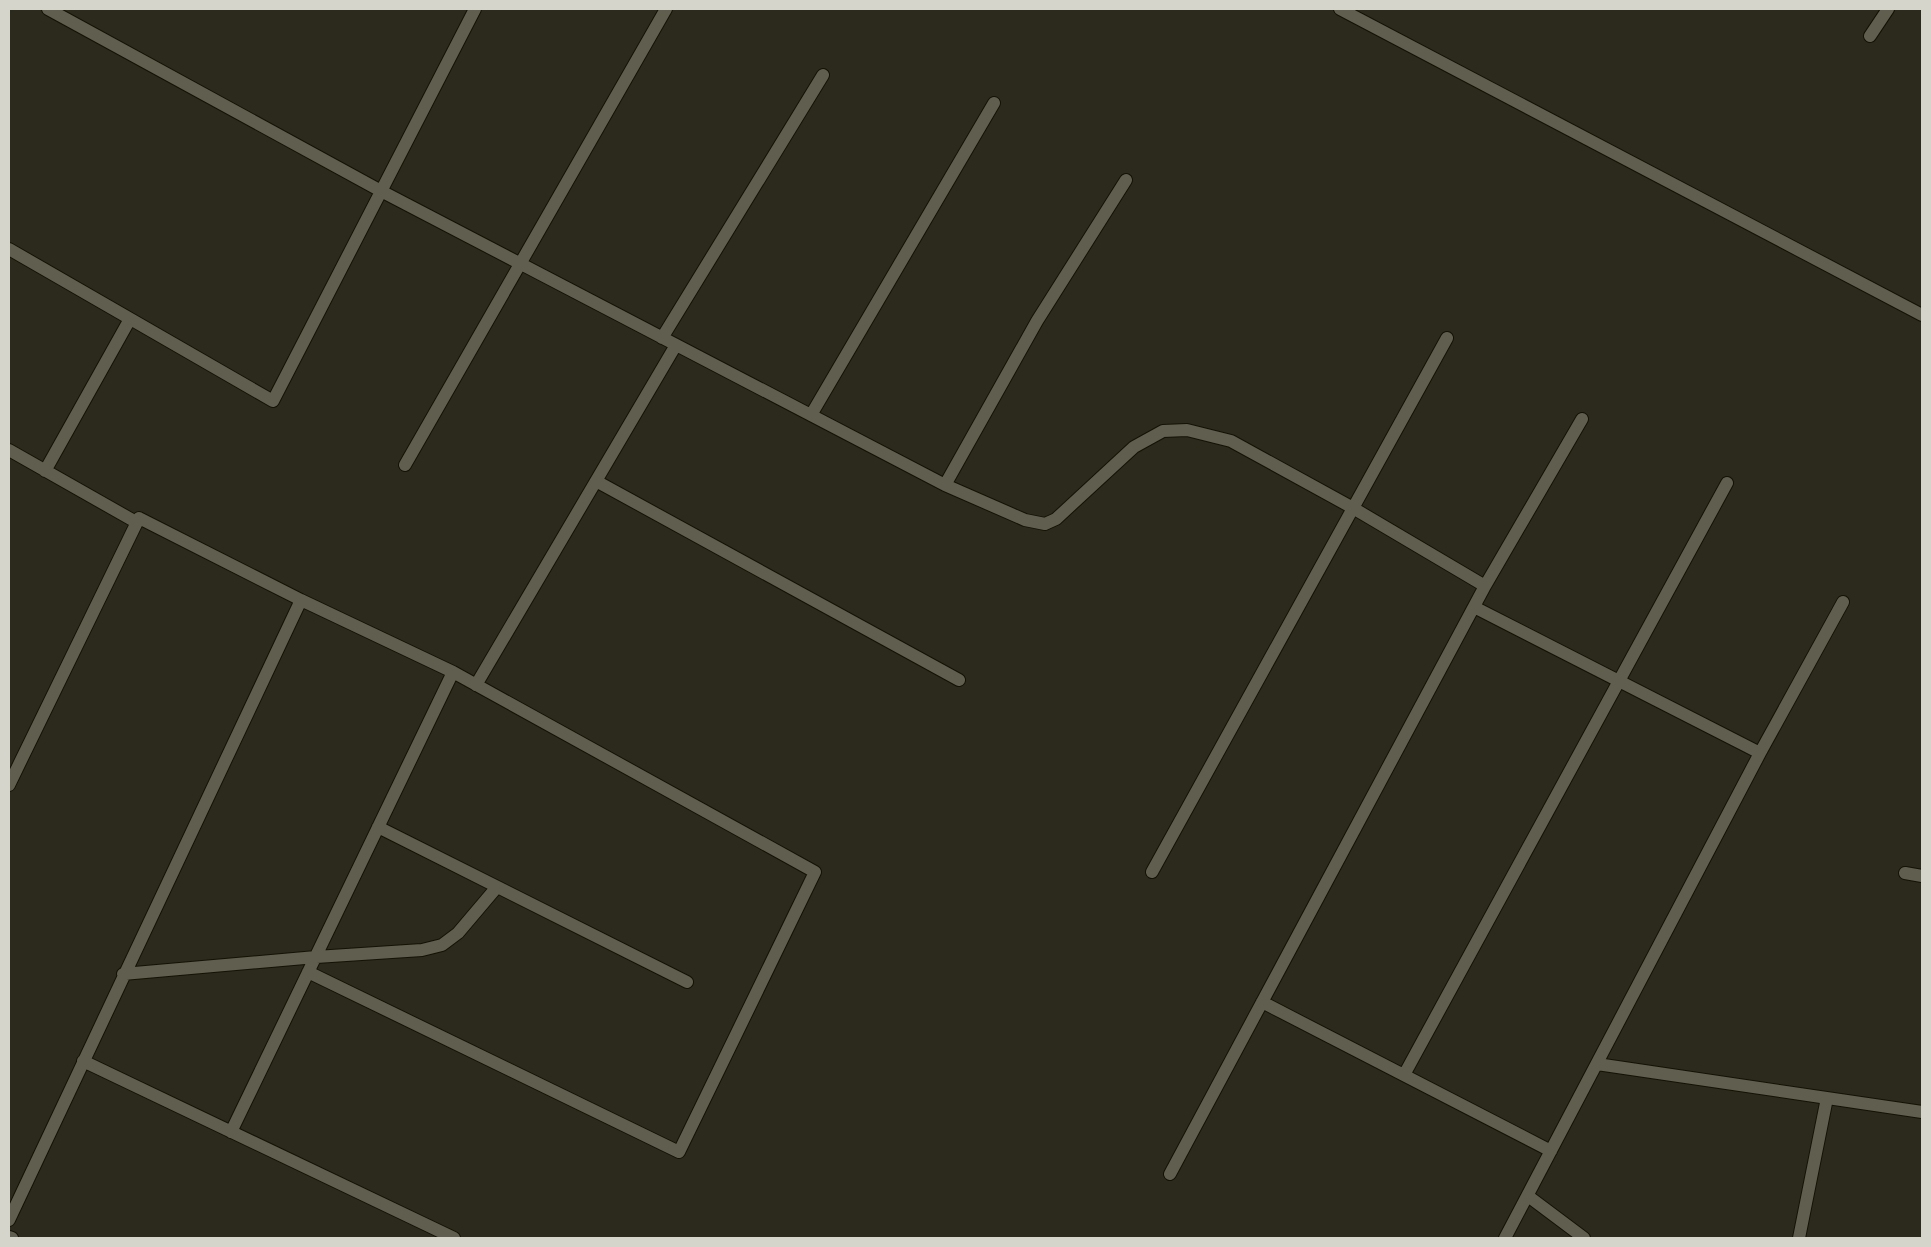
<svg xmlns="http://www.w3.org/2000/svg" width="1931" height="1247" viewBox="0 0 1931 1247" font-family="Figtree,sans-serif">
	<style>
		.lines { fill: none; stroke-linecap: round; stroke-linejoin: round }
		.minor-casing { stroke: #141206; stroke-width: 14 }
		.minor { stroke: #605e4e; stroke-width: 12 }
	</style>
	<rect width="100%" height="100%" fill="#2c2a1c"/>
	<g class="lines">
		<defs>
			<path id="minor" d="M48,9L381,191L945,485L1037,321L1126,180
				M1340,9L1922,315
				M1870,36L1888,9
				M9,249L273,401L475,9
				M662,338L823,75
				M811,415L994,103
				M9,450L136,522
				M405,465L666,9
				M45,471L130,319
				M596,481L959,680
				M945,485L1025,520L1045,524L1056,519L1134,447L1163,431L1187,430L1231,441L1353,508L1485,586
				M1474,607L1760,753
				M476,685L676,345
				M9,785L139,518L301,600L453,672L815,872L679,1152L308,972
				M378,827L687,982
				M1152,872L1447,338
				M1905,873L1922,876
				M123,974L316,957L422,950L442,945L458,933L497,887
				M1262,1002L1551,1151
				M83,1061L454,1238
				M1597,1064L1922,1112
				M1404,1075L1727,483
				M231,1132L453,672
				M1170,1174L1485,586L1582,419
				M1528,1196L1584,1238
				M9,1220L301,600
				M9,1237L12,1238
				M1505,1238L1760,753L1843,602
				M1799,1238L1827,1098"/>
		</defs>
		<use href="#minor" class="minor-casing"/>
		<use href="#minor" class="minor"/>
	</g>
	<rect width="1931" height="1247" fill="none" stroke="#d6d5cc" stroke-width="20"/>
</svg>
